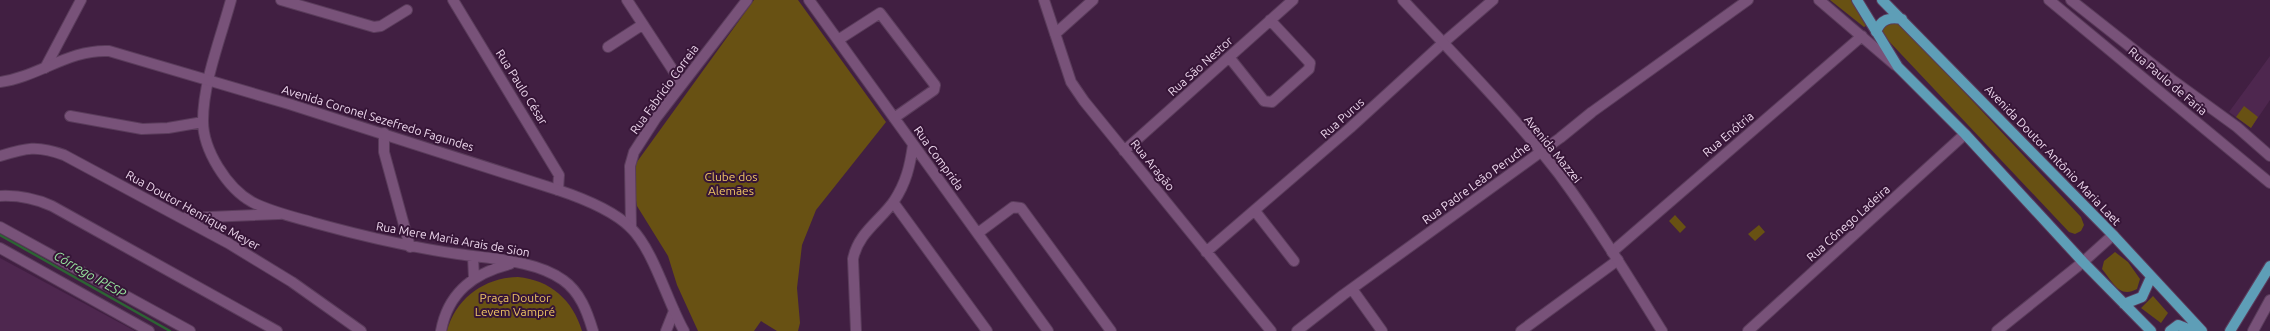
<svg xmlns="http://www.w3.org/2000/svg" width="2270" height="331" viewBox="0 0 2270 331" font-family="Ubuntu,sans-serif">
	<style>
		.built { fill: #4e274f }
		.green { fill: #685113 }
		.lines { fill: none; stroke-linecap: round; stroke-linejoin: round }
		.stream { stroke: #2d6334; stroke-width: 2.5 }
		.street-casing { stroke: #5a3c5b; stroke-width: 12 }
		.secondary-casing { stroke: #5a3c5b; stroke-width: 12 }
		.primary-casing { stroke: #5a3c5b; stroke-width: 12 }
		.street { stroke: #785279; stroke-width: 10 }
		.secondary { stroke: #785279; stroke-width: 10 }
		.primary { stroke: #5e9eb7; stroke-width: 10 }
		.labels { text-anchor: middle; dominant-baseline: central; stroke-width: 4; stroke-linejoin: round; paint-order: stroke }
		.street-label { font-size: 12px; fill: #edd7ed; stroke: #361537 }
		.park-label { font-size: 12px; fill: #eec564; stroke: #361537 }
		.water-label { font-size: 13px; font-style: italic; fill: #97e59e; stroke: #361537 }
	</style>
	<rect width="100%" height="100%" fill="#411f42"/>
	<path class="built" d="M2270,56V100L2251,128L2229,112Z
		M0,258L135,331H0Z"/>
	<path class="green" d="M754,0H798L886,122L816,210L802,245L797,288L800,323L798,331H777L761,321L754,331H698L677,285L668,256L637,206L635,195L634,166Z
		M1830,0H1851L1866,26L1864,27Z
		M1897,20L2081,217L2084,225L2081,231L2075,234L2069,232L1884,36L1882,31L1883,24Z
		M2244,106L2258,117L2251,128L2236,117Z
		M1675,215L1686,227L1680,233L1669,221Z
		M1759,225L1765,232L1755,241L1748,234Z
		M2115,252L2128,262L2140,279L2137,289C2119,299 2113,282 2102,269L2104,261Z
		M518,277C550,280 573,300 582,331H447C456,298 484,278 518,277Z
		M2153,296L2168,313L2161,323L2141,308Z"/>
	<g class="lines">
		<path class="stream" d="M0,235L170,331"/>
		<defs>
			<path id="street" d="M231,0C221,37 203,82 203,121C203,150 227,188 252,202C271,212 294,217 315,223C362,236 409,247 458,254C490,259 536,260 563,280C580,292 587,311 593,331
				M281,0L374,27L381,26L407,10
				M453,0L559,175L558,190
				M627,0L682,84
				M809,0L1048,331
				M1044,0L1071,82L1084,101L1271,331
				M1819,0L1895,65
				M1055,34L1093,0
				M838,40L880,13L935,85L934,90L894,118
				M608,47L642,25
				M1229,57L1264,101L1272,102L1309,69L1310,63L1270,20
				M45,68L81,0
				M70,116L142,129L168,128L203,122
				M384,133V152L410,247
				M1124,151L1293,0
				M0,156C26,148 37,145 64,155L228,243L292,282L361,331
				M0,196C19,195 34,198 52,206L277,331
				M893,202L987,331
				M1255,211L1294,261
				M185,218L279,214
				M0,227L190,331
				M631,228L630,166L634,152L656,118L747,0
				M978,233L1013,207L1021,208L1111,331
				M0,248L149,331
				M1206,252L1350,128L1443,43L1493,0
				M1612,252L1862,36
				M473,257L474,278
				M1352,289L1382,331
				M441,331C448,292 474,273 510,264
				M666,331L674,311
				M856,331L853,259C858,233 880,221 894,201C906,183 910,166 913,145
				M1297,331L1343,295L1560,138L1592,112L1748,0
				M1521,331L1618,260
				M1748,331L1965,134
				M1997,331L2083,262L2113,235"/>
			<path id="secondary" d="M1403,0C1456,57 1511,112 1559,174C1596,224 1629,278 1662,331
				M2049,0L2270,183
				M2071,0L2171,79L2237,127L2270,156
				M0,82C38,77 69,49 109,51L289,104L558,190C582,198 613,210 631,228C654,251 667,301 684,331
				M2253,331L2270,300"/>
			<path id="primary" d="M1857,0L1898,67L1965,134L2083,262L2151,331
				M1882,0L2113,235L2202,331
				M1876,32C1881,19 1889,17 1902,19
				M2124,304L2142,297L2151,277
				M2170,331L2178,325L2193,331
				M2230,331L2270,266"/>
		</defs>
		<use href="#street" class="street-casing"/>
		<use href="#secondary" class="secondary-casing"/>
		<use href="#primary" class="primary-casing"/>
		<use href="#street" class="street"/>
		<use href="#secondary" class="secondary"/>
		<use href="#primary" class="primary"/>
	</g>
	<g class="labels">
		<g class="street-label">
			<text transform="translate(1200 66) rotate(-42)">Rua São Nestor</text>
			<text transform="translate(2168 81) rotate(40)">Rua Paulo de Faria</text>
			<text transform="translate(522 87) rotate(58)">Rua Paulo César</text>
			<text transform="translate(664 89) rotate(-54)">Rua Fabricio Correia</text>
			<text transform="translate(378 118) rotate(17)">Avenida Coronel Sezefredo Fagundes</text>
			<text transform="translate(1342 118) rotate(-42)">Rua Purus</text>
			<text transform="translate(1728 134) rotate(-40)">Rua Enótria</text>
			<text transform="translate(1553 149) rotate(51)">Avenida Mazzei</text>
			<text transform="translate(2053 155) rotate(46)">Avenida Doutor Antônio Maria Laet</text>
			<text transform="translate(939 158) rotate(54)">Rua Comprida</text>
			<text transform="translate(1153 165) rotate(51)">Rua Aragão</text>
			<text transform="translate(1476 183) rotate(-36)">Rua Padre Leão Peruche</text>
			<text transform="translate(193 210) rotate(29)">Rua Doutor Henrique Meyer</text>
			<text transform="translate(1848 223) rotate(-42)">Rua Cônego Ladeira</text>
			<text transform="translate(453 239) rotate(10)">Rua Mere Maria Arais de Sion</text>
		</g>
		<g class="park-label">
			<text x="731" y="176">Clube dos<tspan x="731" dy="14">Alemães</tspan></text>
			<text x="515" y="297">Praça Doutor<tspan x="515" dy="14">Levem Vampré</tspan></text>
		</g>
		<g class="water-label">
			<text transform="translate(90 274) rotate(30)">Córrego IPESP</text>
		</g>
	</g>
</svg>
